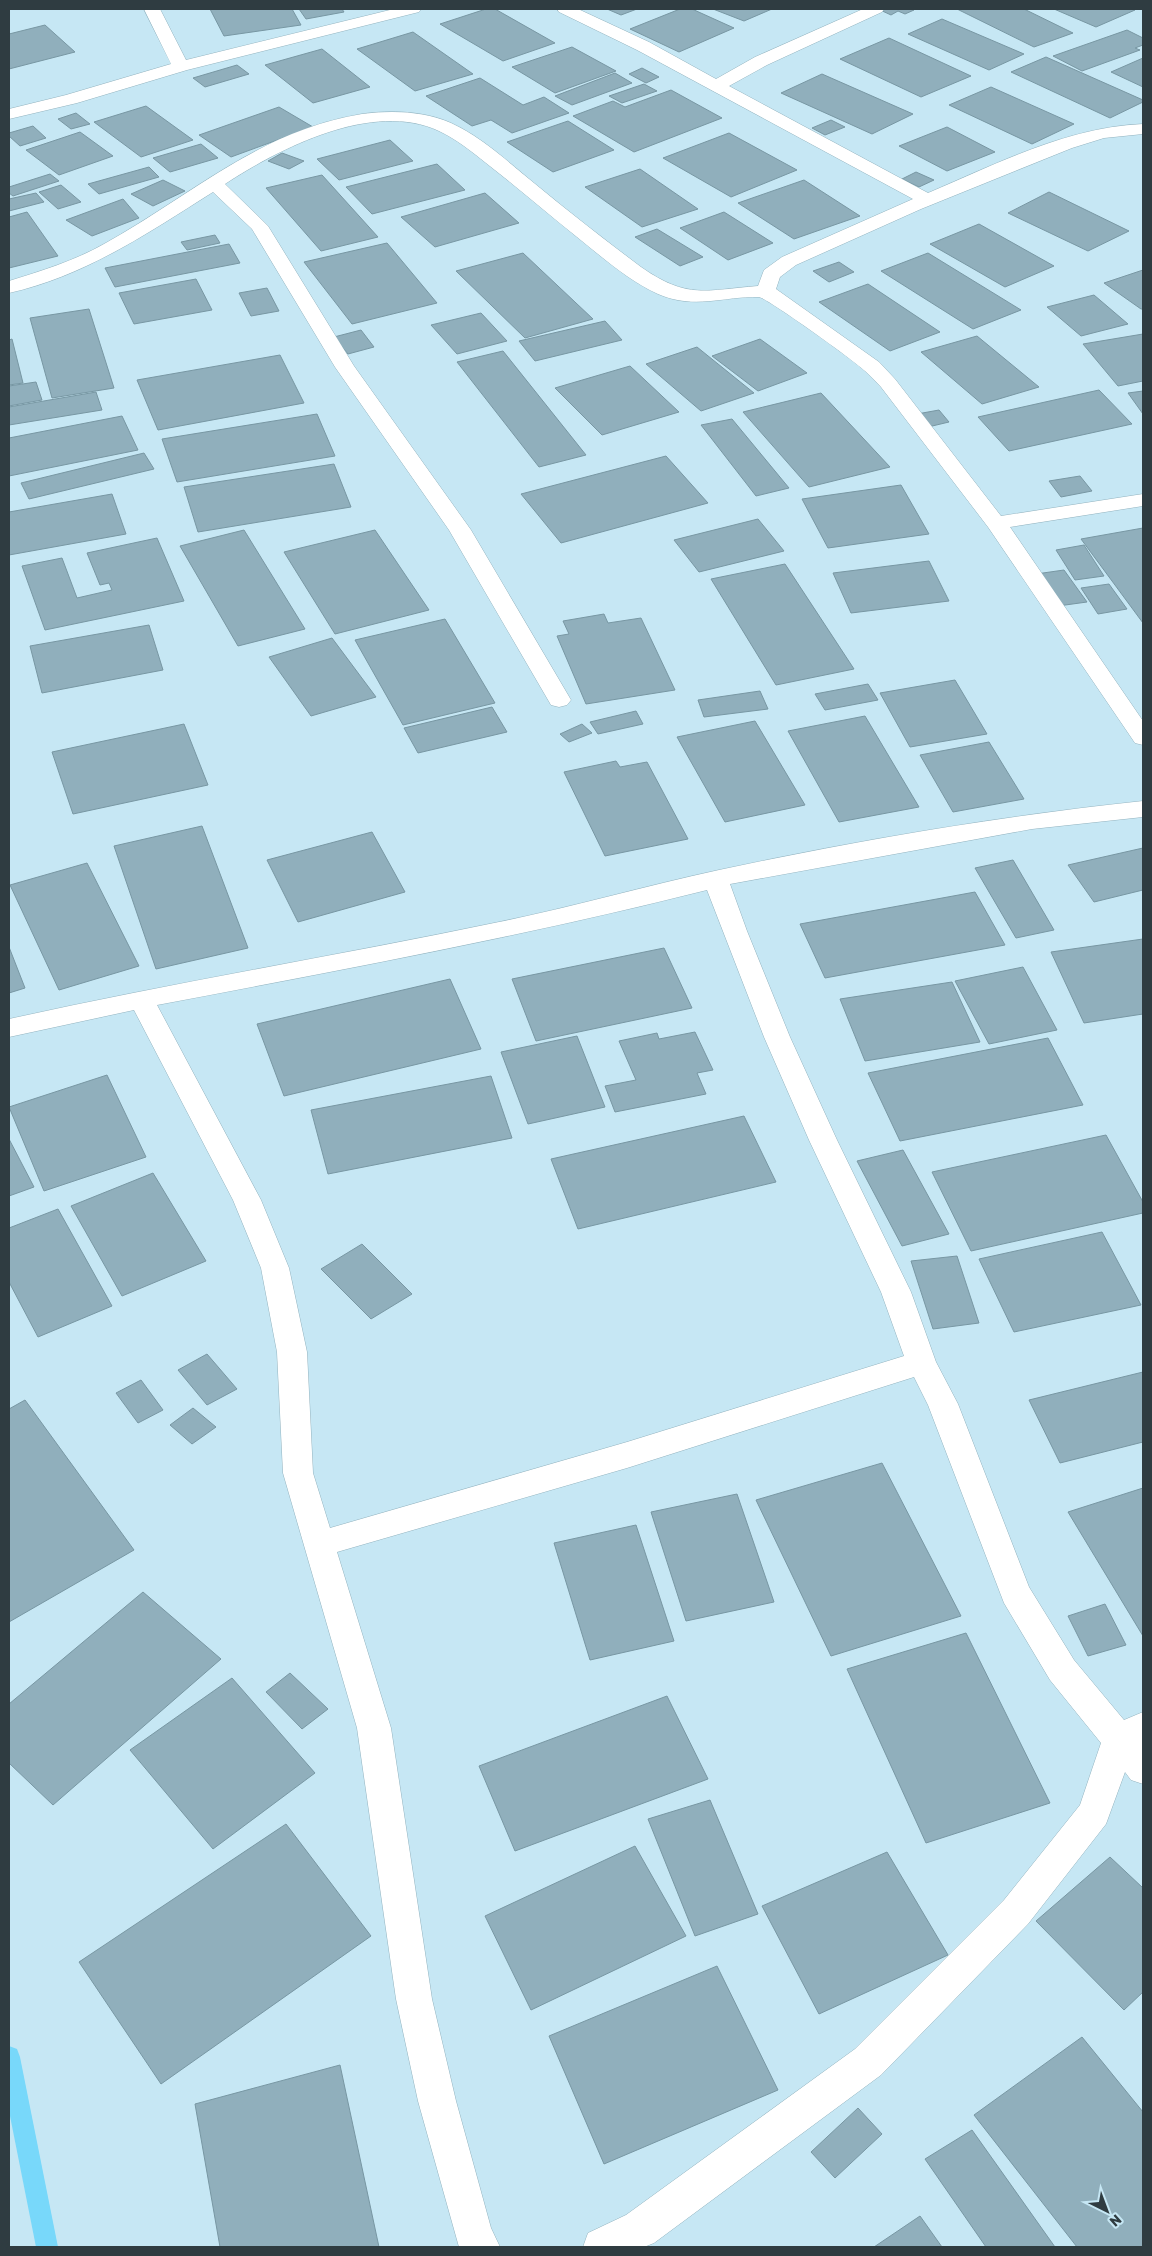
<svg xmlns="http://www.w3.org/2000/svg" width="1152" height="2256" viewBox="0 0 1152 2256" font-family="Rubik,sans-serif">
	<style>
		.lines { fill: none; stroke-linecap: round; stroke-linejoin: round }
		.stream { fill: #78d8fa; fill-rule: evenodd }
		.building { fill: #90afbc; stroke: #7897a3 }
		.minor-casing { stroke: #93b3bf; stroke-width: 1 }
		.minor { fill: #fff; fill-rule: evenodd }
	</style>
	<rect width="100%" height="100%" fill="#c6e7f4"/>
	<g class="lines">
		<path class="stream" d="M9,2046L17,2049L20,2057L58,2247H36L9,2111Z"/>
	</g>
	<path class="building" d="M210,9H292L301,25L224,36Z
		M299,9H342L344,12L306,19Z
		M486,9H495L555,43L503,61L440,24Z
		M607,9H637L621,15Z
		M680,9H692L734,28L679,52L630,29Z
		M713,9H772L744,21Z
		M878,9H911L914,10L905,14L898,11L891,15Z
		M957,9H1024L1073,33L1034,47Z
		M1054,9H1133L1135,10L1096,27Z
		M942,19L1024,54L989,70L908,34Z
		M45,25L75,52L9,69V34Z
		M1127,30L1143,38V45L1135,48L1140,50L1082,71L1053,56Z
		M413,32L473,74L415,91L357,49Z
		M889,38L971,76L921,97L840,59Z
		M572,47L616,71L555,93L512,67Z
		M322,49L370,87L313,103L265,65Z
		M1046,57L1143,100V102L1110,118L1011,72Z
		M1143,58V87L1111,72Z
		M237,65L249,74L205,87L193,78Z
		M642,68L659,77L646,83L629,74Z
		M615,73L632,83L572,105L555,96Z
		M822,74L913,114L872,134L781,93Z
		M480,78L523,105L544,97L569,113L512,133L491,120L472,126L426,96Z
		M644,84L657,91L622,103L609,96Z
		M991,87L1074,124L1032,144L949,105Z
		M671,90L722,118L634,152L573,116L613,101L625,107Z
		M146,106L193,140L141,157L94,122Z
		M279,107L313,127L231,157L199,135Z
		M76,113L90,124L71,129L58,119Z
		M831,120L845,127L825,135L812,128Z
		M568,121L614,150L553,172L507,142Z
		M33,126L46,138L20,146L9,136V133Z
		M947,127L995,152L947,171L899,146Z
		M80,132L113,156L59,175L26,150Z
		M729,133L797,170L731,197L663,158Z
		M390,140L413,161L339,180L317,159Z
		M201,144L218,158L170,172L153,158Z
		M282,153L304,161L289,169L268,161Z
		M437,164L465,190L372,214L346,187Z
		M149,167L159,177L99,194L88,184Z
		M640,169L698,209L642,227L585,187Z
		M916,172L934,180L919,187L902,179Z
		M50,174L59,181L13,196L9,193V187Z
		M322,175L378,237L321,251L266,188Z
		M163,180L185,191L153,206L131,194Z
		M804,180L860,216L794,239L738,203Z
		M61,185L81,202L58,209L39,192Z
		M1049,192L1129,231L1088,251L1008,213Z
		M36,193L44,202L9,211V199Z
		M485,193L519,223L435,247L401,217Z
		M123,199L139,218L92,236L66,220Z
		M27,212L58,256L9,268V217Z
		M724,212L773,243L728,260L680,228Z
		M979,224L1054,266L1005,287L930,244Z
		M657,229L703,257L680,266L635,237Z
		M215,235L220,243L187,250L181,242Z
		M387,243L437,303L352,324L304,262Z
		M229,244L240,263L115,287L105,268Z
		M523,253L593,319L525,338L456,271Z
		M928,253L1021,310L973,329L881,271Z
		M839,262L854,272L829,282L813,271Z
		M1143,270V309H1141L1104,283Z
		M196,279L212,310L134,324L119,293Z
		M868,284L940,332L890,351L819,302Z
		M267,288L279,311L251,316L239,293Z
		M1094,295L1128,324L1081,336L1047,307Z
		M89,309L114,388L52,398L30,318Z
		M481,313L507,341L457,354L431,325Z
		M605,321L622,340L535,361L519,341Z
		M361,330L374,347L348,354L334,337Z
		M1143,334V381L1118,386L1083,344Z
		M977,336L1039,387L982,404L921,352Z
		M12,339L23,383L9,385V340Z
		M760,339L807,373L758,391L712,356Z
		M697,347L754,393L701,411L646,364Z
		M503,351L586,455L539,467L457,362Z
		M280,355L304,403L158,430L137,380Z
		M630,366L679,412L602,435L555,388Z
		M36,382L42,400L9,406V386Z
		M1099,390L1132,424L1009,451L978,417Z
		M1143,391V414L1128,393Z
		M96,392L102,410L9,425V407Z
		M821,393L890,467L809,487L743,412Z
		M939,410L949,422L928,427L917,414Z
		M317,414L335,456L177,482L162,439Z
		M122,416L138,450L9,476V438Z
		M732,419L789,488L756,496L701,425Z
		M144,453L154,469L29,499L21,483Z
		M666,456L708,503L561,543L521,494Z
		M334,464L351,507L198,532L184,487Z
		M1080,476L1092,491L1061,497L1049,481Z
		M901,485L929,534L828,548L802,499Z
		M112,494L126,534L9,555V512Z
		M758,519L784,551L699,572L674,540Z
		M1143,528V623L1081,539Z
		M244,530L305,629L238,646L180,546Z
		M375,530L429,610L335,634L284,552Z
		M157,538L184,601L45,630L22,566L62,558L77,598L112,590L109,583L100,585L87,553Z
		M1084,545L1104,576L1075,580L1056,550Z
		M929,561L949,601L851,613L833,573Z
		M785,564L854,669L776,685L711,579Z
		M1064,570L1087,602L1058,606L1036,574Z
		M1109,584L1127,609L1098,614L1081,588Z
		M604,614L608,623L641,618L675,690L586,704L557,636L569,634L563,621Z
		M445,619L495,703L403,725L355,640Z
		M149,625L163,670L42,693L30,646Z
		M332,638L376,697L311,716L269,657Z
		M955,680L987,734L910,747L880,693Z
		M868,684L878,700L825,710L815,694Z
		M760,691L768,709L704,717L698,700Z
		M492,707L507,732L418,753L404,728Z
		M636,711L643,724L598,734L590,722Z
		M865,716L919,807L839,822L788,731Z
		M755,721L805,805L725,822L677,737Z
		M184,724L208,785L73,814L52,752Z
		M582,724L592,733L569,742L560,734Z
		M989,742L1024,799L953,812L920,755Z
		M616,761L620,767L647,762L688,839L605,856L564,772Z
		M202,826L248,948L156,969L114,846Z
		M372,832L405,892L298,922L267,860Z
		M1143,848V890L1094,902L1068,865Z
		M1013,860L1054,930L1016,938L975,868Z
		M87,863L139,966L59,990L10,885Z
		M975,892L1005,945L825,978L800,924Z
		M1143,939V1014L1084,1023L1051,952Z
		M9,947L25,988L9,993Z
		M664,948L692,1008L536,1041L512,979Z
		M1023,967L1057,1030L989,1044L955,981Z
		M450,979L481,1049L284,1096L257,1024Z
		M952,982L980,1042L865,1061L840,999Z
		M695,1032L713,1070L697,1073L706,1094L615,1112L605,1086L636,1080L619,1041L657,1033L659,1039Z
		M577,1036L605,1107L528,1124L501,1052Z
		M1048,1038L1083,1105L900,1141L868,1073Z
		M107,1075L146,1157L44,1191L9,1107Z
		M491,1076L512,1138L328,1174L311,1110Z
		M744,1116L776,1182L578,1229L551,1159Z
		M1106,1135L1143,1202V1213L971,1251L932,1172Z
		M9,1139L34,1187L9,1196Z
		M903,1150L949,1234L902,1246L857,1161Z
		M153,1173L206,1261L122,1296L71,1206Z
		M58,1209L112,1306L38,1337L9,1282V1228Z
		M1102,1232L1141,1305L1014,1332L979,1259Z
		M362,1244L412,1294L371,1319L321,1269Z
		M957,1256L979,1323L933,1329L911,1261Z
		M207,1354L237,1389L207,1405L178,1370Z
		M1143,1372V1442L1060,1463L1029,1400Z
		M141,1380L163,1410L138,1423L116,1393Z
		M25,1400L134,1550L9,1622V1409Z
		M193,1408L216,1427L192,1444L170,1425Z
		M882,1463L961,1616L831,1656L756,1500Z
		M1143,1488V1636L1068,1512Z
		M737,1494L774,1602L686,1621L651,1512Z
		M636,1525L674,1641L590,1660L554,1543Z
		M143,1592L221,1659L53,1805L9,1763V1704Z
		M1105,1604L1126,1645L1088,1656L1068,1616Z
		M966,1633L1050,1803L926,1843L847,1669Z
		M290,1673L328,1709L302,1729L266,1692Z
		M232,1678L315,1773L213,1849L130,1750Z
		M667,1696L708,1779L515,1851L479,1766Z
		M710,1800L758,1914L695,1936L648,1819Z
		M286,1824L371,1936L161,2084L79,1962Z
		M635,1846L686,1936L531,2010L485,1916Z
		M887,1852L948,1955L819,2014L762,1906Z
		M1110,1857L1143,1888V1992L1124,2010L1036,1921Z
		M717,1966L778,2090L604,2164L549,2036Z
		M1082,2037L1143,2112V2247H1077L974,2115Z
		M340,2065L379,2247H220L195,2104Z
		M858,2108L882,2134L835,2178L811,2152Z
		M972,2130L1055,2247H986L925,2159Z
		M920,2216L942,2247H874Z"/>
	<g class="lines">
		<defs>
			<path id="minor" d="M144,9H160L186,60L394,9H421L419,12L187,70L77,103L9,119V109L66,95L171,64Z
				M557,9H578L649,42L716,79L755,57L863,9H884L882,12L767,65L729,86L928,193C996,164 1068,127 1143,124V134L1104,138L1072,148L921,209L796,265L780,277L776,289L879,362L895,379L1001,516L1143,494V506L1010,527L1143,721V745L1135,743L988,527L881,387C876,382 871,376 865,371C855,361 767,298 759,297C723,296 695,310 658,294C629,281 602,257 577,237C547,213 517,187 486,163C471,151 456,139 439,131C373,100 280,148 225,184L268,226L354,366L471,530L571,700L567,705L559,707L551,705L449,530L335,367L252,229L213,192C148,233 85,276 9,293V281C41,271 74,261 104,244C192,195 259,131 362,114C391,110 424,111 451,123C482,137 508,162 534,183C569,212 605,240 641,267C688,300 706,290 758,286L764,270L782,257L913,199L637,50L559,12Z
				M1143,801V817L1032,829L730,884L747,931L790,1037L837,1140L911,1292L936,1362L958,1404L1029,1587L1074,1660L1124,1720L1143,1712V1784L1131,1780L1125,1772L1106,1824L1028,1924L881,2075L654,2243L644,2247H583L588,2233L626,2215L855,2049L1004,1900L1080,1805L1101,1743L1050,1680L1004,1603L928,1405L914,1377L627,1468L337,1552L391,1728L432,1999L456,2101L491,2228L500,2247H459L418,2101L396,1999L357,1728L283,1473L277,1352L261,1268L233,1200L134,1010L9,1037V1019C171,983 336,956 499,922C573,907 645,886 719,870C859,840 1001,816 1143,801ZM707,890L764,1037L809,1140L881,1292L904,1356L627,1442L330,1528L313,1473L307,1352L289,1268L261,1200L157,1005C341,970 525,936 707,890Z"/>
		</defs>
		<use href="#minor" class="minor-casing"/>
		<use href="#minor" class="minor"/>
	</g>
	<rect width="1152" height="2256" fill="none" stroke="#2f3c41" stroke-width="20"/>
	<g transform="translate(1107 2211) rotate(138)" stroke="#c6e7f4" stroke-width="4" paint-order="stroke">
	<path d="M0-4L9 19L0 12L-9 19Z" fill="#2f3c41"/>
	<text y="-8" font-size="14" font-weight="bold" text-anchor="middle" fill="#2f3c41">N</text>
	</g>
</svg>
